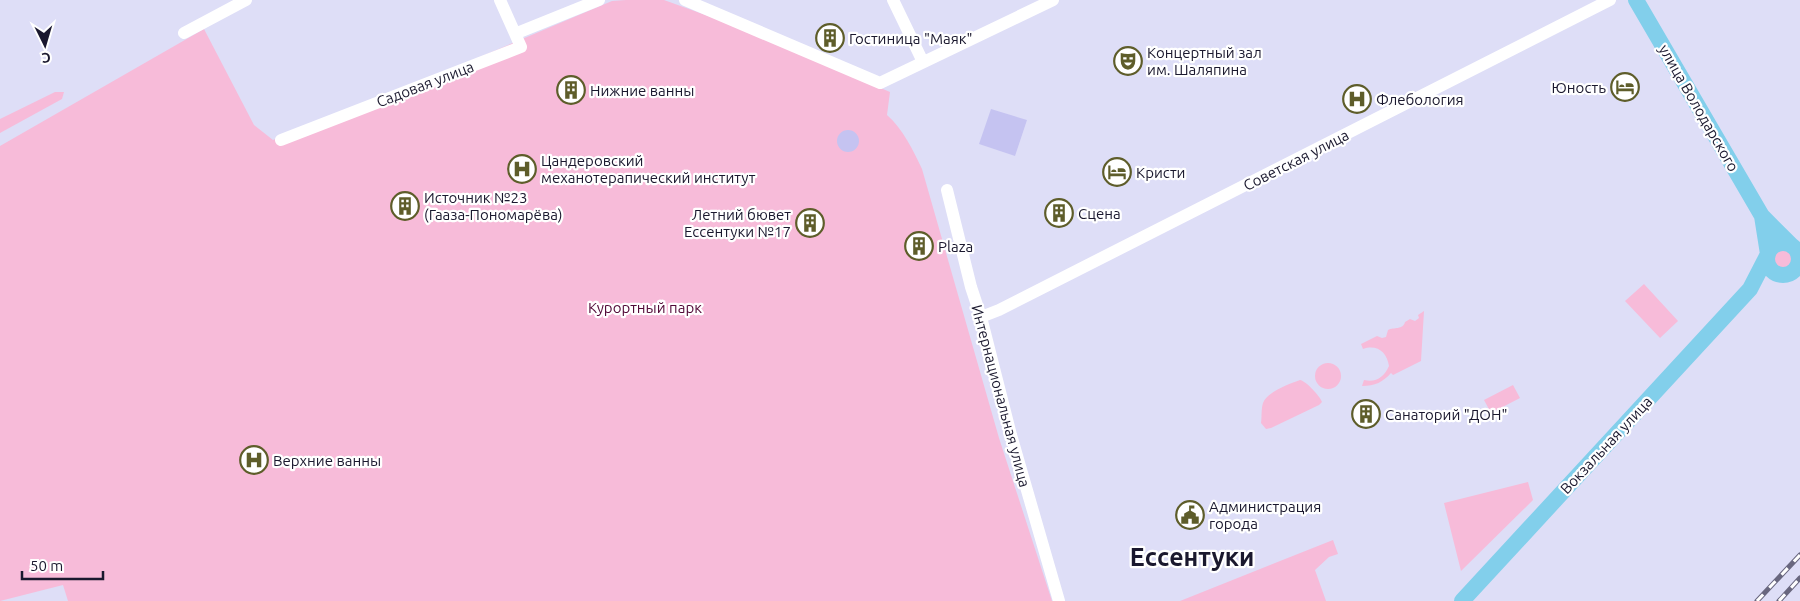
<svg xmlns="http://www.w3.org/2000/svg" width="1800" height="601" viewBox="0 0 1800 601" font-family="Ubuntu,sans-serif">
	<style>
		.green { fill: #f7bbd9 }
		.water { fill: #c5c3f1 }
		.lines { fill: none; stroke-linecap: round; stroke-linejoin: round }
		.minor { stroke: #fff; stroke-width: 12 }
		.major { stroke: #82cfeb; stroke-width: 16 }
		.rail-casing { stroke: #69677f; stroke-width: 5 }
		.rail { stroke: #fff; stroke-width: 3; stroke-dasharray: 9; stroke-linecap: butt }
		.labels { text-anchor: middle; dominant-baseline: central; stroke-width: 4.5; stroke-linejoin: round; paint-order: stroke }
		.poi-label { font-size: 15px; fill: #1a182e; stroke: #fff; text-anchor: start }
		.street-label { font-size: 15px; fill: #1a182e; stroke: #fff }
		.park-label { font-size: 15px; fill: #510837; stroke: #fff }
		.town-label { font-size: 25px; font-weight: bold; fill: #1a182e; stroke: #fff }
	</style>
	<rect width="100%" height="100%" fill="#dedef7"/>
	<path class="green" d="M626,0H664L733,25L890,92L887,115C903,129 913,150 922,169L999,438L1052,601H68L63,585L0,601V146L204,29L254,125L273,140L454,68L612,1Z
		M55,92H64L62,99L0,133V119Z
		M1773 260a10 10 0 1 1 20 0a10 10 0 1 1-20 0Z
		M1644,284L1678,321L1660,338L1625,301Z
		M1424,311L1421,361L1393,375L1391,373C1383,382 1375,386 1362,386L1364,380C1376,383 1384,377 1389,366C1387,352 1377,344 1363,349L1361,344L1377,336L1382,338L1386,337L1388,330C1394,327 1403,330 1405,322L1410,319L1415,321L1419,318L1418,315Z
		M1315 376a13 13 0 1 1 26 0a13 13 0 1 1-26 0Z
		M1300,380C1306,381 1320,396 1322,402L1319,405L1271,428L1266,429L1261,423C1262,417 1261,409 1263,403C1267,392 1289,384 1300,380Z
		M1513,385L1520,398L1491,413L1484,400Z
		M1528,482L1533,500L1461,571L1444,503Z
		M1333,540L1338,554L1329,557L1315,570L1326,601H1180Z"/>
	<path class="water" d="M991,109L1027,120L1015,156L979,144Z
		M837 141a11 11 0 1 1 22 0a11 11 0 1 1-22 0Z"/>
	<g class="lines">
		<path class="minor" d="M685,0L880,83L1053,0
			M893,0L923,62
			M184,33L246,0
			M517,33L599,0
			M281,140L521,47L500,0
			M947,190L971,287L981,317L1011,435L1059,601
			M1799,260H1800
			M981,317L999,310L1610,0"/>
		<path class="major" d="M1636,0L1762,216L1792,246
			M1767 259a16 16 0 1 1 32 0a16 16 0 1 1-32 0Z
			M1462,601L1750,289L1768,254L1762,216"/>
		<defs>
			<path id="rail" d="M1757,601L1800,555
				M1779,601L1800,578"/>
		</defs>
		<use href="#rail" class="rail-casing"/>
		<use href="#rail" class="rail"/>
	</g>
	<defs>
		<symbol id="building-ring" viewBox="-11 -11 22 22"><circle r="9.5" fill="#fff" stroke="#5e5d2a" stroke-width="1.5"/><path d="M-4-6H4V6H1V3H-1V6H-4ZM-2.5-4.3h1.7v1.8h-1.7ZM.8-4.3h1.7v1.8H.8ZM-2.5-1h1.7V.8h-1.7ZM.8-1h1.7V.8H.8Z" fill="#5e5d2a"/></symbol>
		<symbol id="theatre-ring" viewBox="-11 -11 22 22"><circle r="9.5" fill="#fff" stroke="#5e5d2a" stroke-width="1.5"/><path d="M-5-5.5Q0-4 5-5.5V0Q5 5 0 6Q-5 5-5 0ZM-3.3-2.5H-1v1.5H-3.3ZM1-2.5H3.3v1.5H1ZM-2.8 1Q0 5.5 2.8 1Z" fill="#5e5d2a"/></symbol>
		<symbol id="hotel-ring" viewBox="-11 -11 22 22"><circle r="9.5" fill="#fff" stroke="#5e5d2a" stroke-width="1.5"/><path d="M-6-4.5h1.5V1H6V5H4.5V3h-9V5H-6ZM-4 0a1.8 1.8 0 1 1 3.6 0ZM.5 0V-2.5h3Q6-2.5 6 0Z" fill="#5e5d2a"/></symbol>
		<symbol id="hospital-ring" viewBox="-11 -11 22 22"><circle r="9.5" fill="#fff" stroke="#5e5d2a" stroke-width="1.5"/><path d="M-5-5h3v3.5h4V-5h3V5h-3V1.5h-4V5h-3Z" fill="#5e5d2a"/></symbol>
		<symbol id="civic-ring" viewBox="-11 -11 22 22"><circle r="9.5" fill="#fff" stroke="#5e5d2a" stroke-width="1.5"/><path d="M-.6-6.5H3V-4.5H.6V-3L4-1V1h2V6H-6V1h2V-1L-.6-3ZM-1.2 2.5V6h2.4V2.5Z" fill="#5e5d2a"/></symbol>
	</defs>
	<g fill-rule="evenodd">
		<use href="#building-ring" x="814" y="22" width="32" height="32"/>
		<use href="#theatre-ring" x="1112" y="45" width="32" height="32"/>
		<use href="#hotel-ring" x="1609" y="71" width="32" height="32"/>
		<use href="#building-ring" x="555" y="74" width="32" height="32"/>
		<use href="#hospital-ring" x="1341" y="83" width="32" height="32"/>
		<use href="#hospital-ring" x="506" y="153" width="32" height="32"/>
		<use href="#hotel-ring" x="1101" y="156" width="32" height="32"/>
		<use href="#building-ring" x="389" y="190" width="32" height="32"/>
		<use href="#building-ring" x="1043" y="197" width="32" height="32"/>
		<use href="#building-ring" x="794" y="207" width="32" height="32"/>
		<use href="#building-ring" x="903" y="230" width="32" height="32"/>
		<use href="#building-ring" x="1350" y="398" width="32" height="32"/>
		<use href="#hospital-ring" x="238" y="444" width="32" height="32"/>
		<use href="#civic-ring" x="1174" y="499" width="32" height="32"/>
	</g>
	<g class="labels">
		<g class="poi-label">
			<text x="849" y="38">Гостиница "Маяк"</text>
			<text x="1147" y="52">Концертный зал<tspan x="1147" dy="17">им. Шаляпина</tspan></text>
			<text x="1606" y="87" text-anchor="end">Юность</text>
			<text x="590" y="90">Нижние ванны</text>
			<text x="1376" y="99">Флебология</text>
			<text x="541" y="160">Цандеровский<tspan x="541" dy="17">механотерапический институт</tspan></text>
			<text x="1136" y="172">Кристи</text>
			<text x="424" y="197">Источник №23<tspan x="424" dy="17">(Гааза-Пономарёва)</tspan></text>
			<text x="1078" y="213">Сцена</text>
			<text x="791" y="214" text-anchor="end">Летний бювет<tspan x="791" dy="17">Ессентуки №17</tspan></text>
			<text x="938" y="246">Plaza</text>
			<text x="1385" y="414">Санаторий "ДОН"</text>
			<text x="273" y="460">Верхние ванны</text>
			<text x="1209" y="506">Администрация<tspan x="1209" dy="17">города</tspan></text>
		</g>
		<g class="street-label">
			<text transform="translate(425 84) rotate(-21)">Садовая улица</text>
			<text transform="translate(1699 108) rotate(60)">улица Володарского</text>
			<text transform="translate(1296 160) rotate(-27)">Советская улица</text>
			<text transform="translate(1001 396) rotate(75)">Интернациональная улица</text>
			<text transform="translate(1606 445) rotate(-47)">Вокзальная улица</text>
		</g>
		<g class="park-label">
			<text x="645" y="307">Курортный парк</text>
		</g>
		<g class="town-label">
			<text x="1192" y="557">Ессентуки</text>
		</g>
	</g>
	<g transform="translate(45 45) rotate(175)" stroke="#ffffff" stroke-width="4" paint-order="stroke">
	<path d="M0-4L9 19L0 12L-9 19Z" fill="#1a182e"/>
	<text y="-8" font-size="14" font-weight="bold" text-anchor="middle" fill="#1a182e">С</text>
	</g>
	<path d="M22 571v8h81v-8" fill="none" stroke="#1a182e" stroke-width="2.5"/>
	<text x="30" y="571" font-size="15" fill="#1a182e" stroke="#ffffff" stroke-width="4" paint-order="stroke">50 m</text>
</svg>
